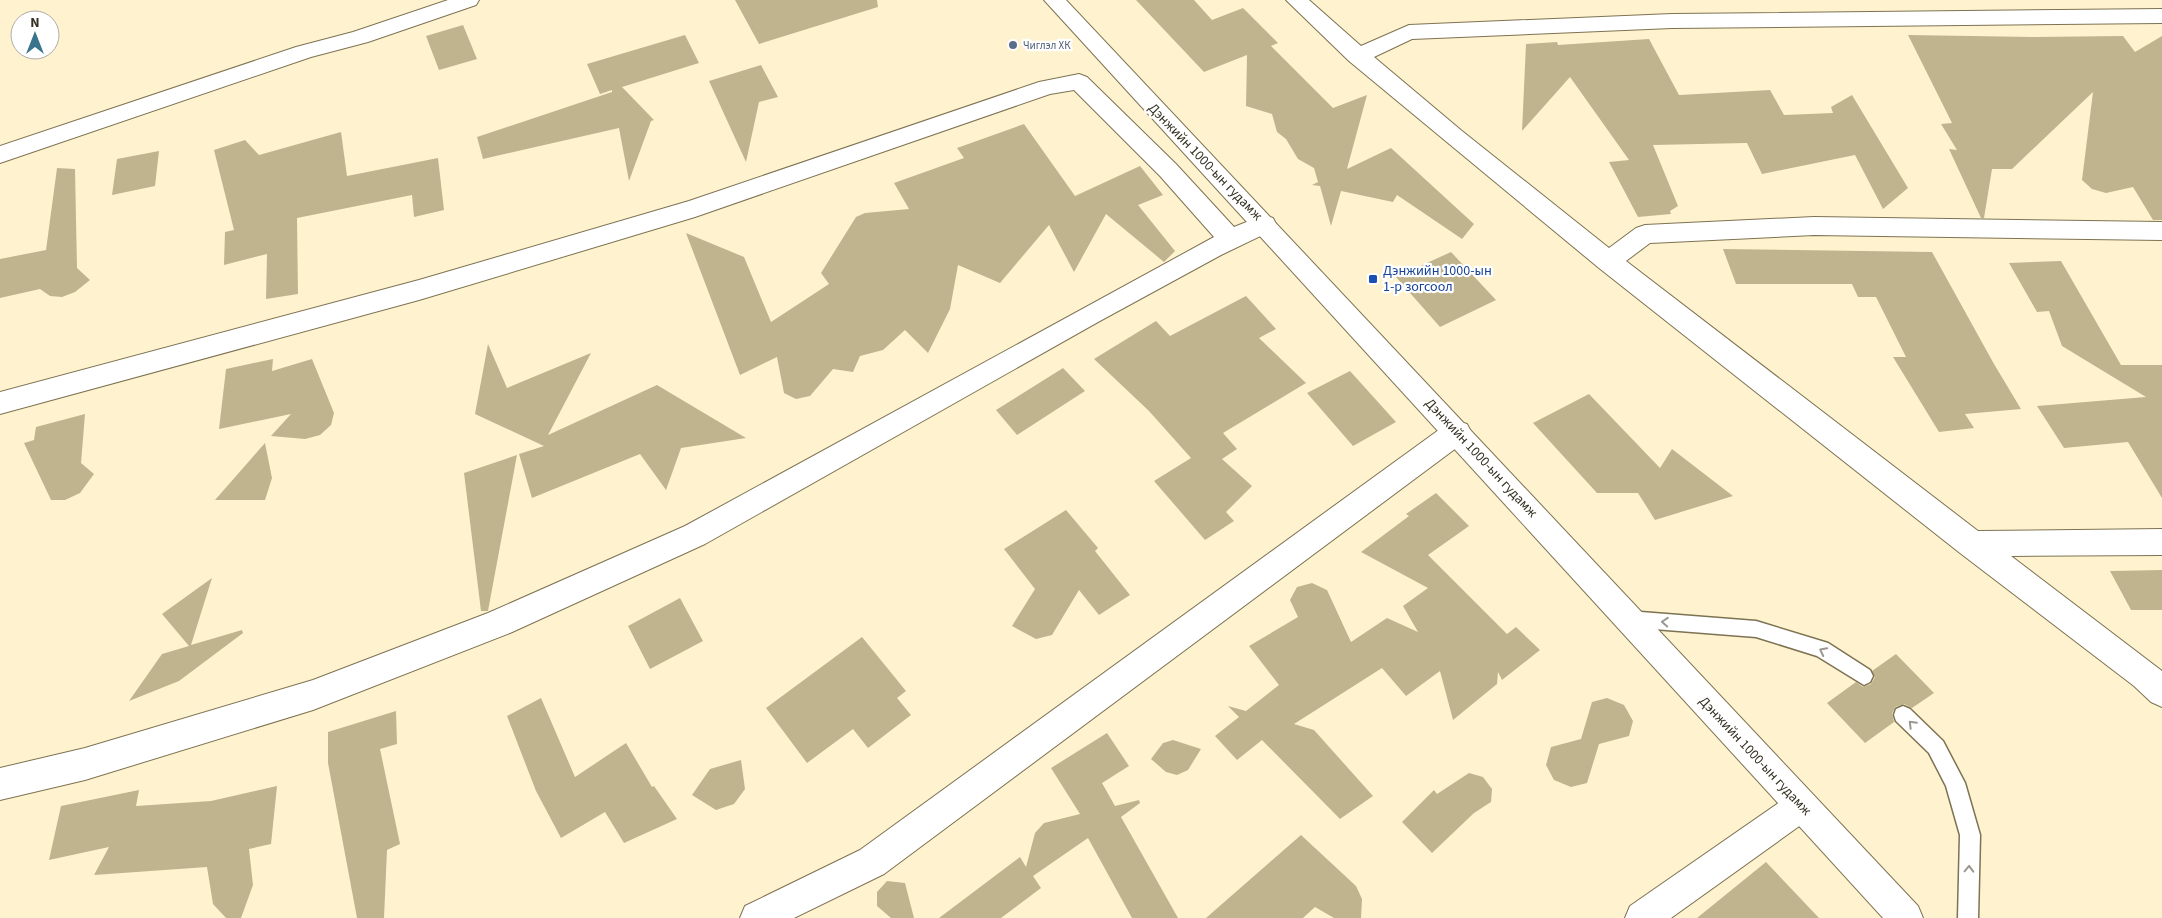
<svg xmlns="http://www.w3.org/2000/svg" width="2162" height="918" viewBox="0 0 2162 918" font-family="'Source Sans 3',sans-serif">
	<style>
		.building { fill: #c0b48f }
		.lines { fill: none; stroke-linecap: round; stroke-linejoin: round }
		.service-casing { stroke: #7d7252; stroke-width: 3 }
		.minor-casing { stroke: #7d7252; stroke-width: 2 }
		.secondary-casing { stroke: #7d7252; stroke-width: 2 }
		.service { fill: #fff; fill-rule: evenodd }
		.minor { fill: #fff; fill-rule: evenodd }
		.secondary { fill: #fff; fill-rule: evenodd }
		.oneway { stroke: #9a9890 }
		.service-dot { fill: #5c6f8a; stroke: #fff; stroke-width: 2 }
		.transit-dot { fill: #1a4fb4; stroke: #fff; stroke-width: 2 }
		.labels { text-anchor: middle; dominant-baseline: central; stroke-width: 4.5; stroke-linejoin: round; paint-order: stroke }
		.far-service-label { font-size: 11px; fill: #4e5e75; stroke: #fff; text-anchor: start }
		.street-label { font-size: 14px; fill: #343022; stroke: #fff }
		.transit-label { font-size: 14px; fill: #164399; stroke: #fff; text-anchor: start }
	</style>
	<rect width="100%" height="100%" fill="#fff3cf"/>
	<path class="building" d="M735,0H877L878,7L759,44Z
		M1136,0H1194L1212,20L1243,8L1278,43L1271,46L1333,108L1367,95L1347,169L1391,148L1474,224L1462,239L1397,195L1393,202L1341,191L1331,226L1320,186L1312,185L1318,182L1314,168L1298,159L1286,139L1277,132L1272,114L1246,106L1247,55L1204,72Z
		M463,25L477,59L439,70L426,36Z
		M685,35L699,63L622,87L654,120L651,121L629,181L619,128L483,159L477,137L612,92V90L600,94L587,64Z
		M1908,35L2033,37L2123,36L2135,52L2162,36V220H2153L2133,187L2106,193L2092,189L2082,180L2093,92L2012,169H1992L1984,218H1981L1949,149L1957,150L1941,124L1952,123Z
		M1649,39L1679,95L1770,90L1784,115L1833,113L1831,107L1852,95L1908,188L1883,209L1855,155L1762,174L1747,143L1653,145L1678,206L1670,211L1671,214L1638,217L1609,162L1629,160L1570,77L1522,131L1526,44L1557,42L1558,45Z
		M761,65L778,97L759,102L746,162L709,81Z
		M1024,124L1075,196L1140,166L1163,195L1138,205L1175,251L1164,262L1106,214L1074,272L1049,225L1000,283L958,265L950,309L928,353L905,330L883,350L860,356L853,372L833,369L810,396L796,399L784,393L777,357L740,375L686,233L744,257L771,322L829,284L821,273L856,217L865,213L909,209L894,183L964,158L957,148Z
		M341,132L347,176L438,158L444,210L414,217L412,195L297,218L298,294L266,299L267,254L224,265L225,232L234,230L214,150L245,140L259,155Z
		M159,151L155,186L112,195L117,159Z
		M57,168L75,169L77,268L90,280L75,292L62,297L50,296L40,289L0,298V259L46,250Z
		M1723,249L1932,252L1994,364L2021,409L1965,414L1974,428L1939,432L1893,357H1906L1876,297H1858L1852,284H1736Z
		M1451,252L1496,300L1440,327L1396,277Z
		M2061,261L2121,365H2162V498L2128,442L2064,448L2037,406L2146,397L2062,346L2049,311L2037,312L2009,263Z
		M1246,296L1276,329L1259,338L1306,383L1223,433L1237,449L1222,459L1252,486L1226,512L1234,521L1205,540L1154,481L1191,458L1149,411L1094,359L1156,321L1170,336Z
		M488,344L507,388L591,353L548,435L657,385L746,438L681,448L666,490L640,454L532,498L519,454L544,446L475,414Z
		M273,359L272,371L312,359L334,413L331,425L320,435L305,439L271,436L291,414L219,429L226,369Z
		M1063,368L1085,391L1017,435L996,410Z
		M1350,371L1396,422L1353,446L1307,393Z
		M1589,394L1660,468L1672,449L1733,496L1655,520L1638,493H1597L1533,423Z
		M85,414L81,463L94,474L80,493L65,500H51L24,443L34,440L36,427Z
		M265,443L272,478L265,500H215Z
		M517,455L488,611H481L464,473Z
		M1436,493L1469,526L1428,555L1507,634L1516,627L1540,650L1502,680L1498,672L1497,684L1453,720L1440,671L1406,696L1382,668L1294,724L1314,730L1373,796L1340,819L1262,740L1237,760L1215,736L1239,717L1228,706L1246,711L1279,685L1249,646L1298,617L1290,600L1297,587L1312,583L1327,590L1351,642L1387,618L1418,632L1403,606L1428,588L1361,552L1409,516L1406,514Z
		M1066,510L1098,548L1095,551L1130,595L1099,615L1079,590L1052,635L1036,639L1012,626L1035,589L1004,549Z
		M2162,570V610H2131L2110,571Z
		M212,578L191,645L242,630L243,633L179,681L129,701L162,654L189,646L162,614Z
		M680,598L703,641L650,669L628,626Z
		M862,637L906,691L897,698L911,715L868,748L853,729L807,763L766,708Z
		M1896,654L1934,693L1912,708L1904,704L1895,707L1892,714L1894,722L1865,743L1827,703L1856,682L1863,687L1871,684L1875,677L1872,671Z
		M541,698L575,777L626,743L652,787L654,786L677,819L624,843L605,812L561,838L536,791L507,716Z
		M1607,698L1624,705L1633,721L1629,736L1599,744L1587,783L1571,787L1554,780L1546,765L1551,747L1581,739L1592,702Z
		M396,711L397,744L380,749L400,844L387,850L384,918H357L328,763V732Z
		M1107,733L1129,766L1102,783L1115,806L1139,800L1140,803L1121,817L1178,918H1132L1088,838L1033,876L1041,888L1001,918H939L1020,857L1026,867L1035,833L1044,823L1080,814L1051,768Z
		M1173,740L1201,749L1188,770L1177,775L1166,772L1151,759L1163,743Z
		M741,760L745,789L734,804L716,810L692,795L710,769Z
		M1469,773L1483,777L1492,789L1491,802L1474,813L1432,853L1402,822L1434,790L1437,794Z
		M277,786L271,844L249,849L253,885L241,918H226L213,904L207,867L94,875L109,847L49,860L61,806L139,790L136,806L211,801Z
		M1301,835L1356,886L1362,899L1361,918H1334L1315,907L1303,918H1206Z
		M1766,862L1819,918H1697Z
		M887,881L905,883L914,918H891L877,906V892Z"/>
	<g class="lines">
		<defs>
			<path id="service" d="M1628,611L1756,621L1828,643L1870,670L1873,676L1870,682L1864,685L1817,656L1756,637L1628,627L1622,625L1619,619L1622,613Z
				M1903,706L1910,709L1943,741L1965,783L1980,835L1978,918H1958L1960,835L1946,786L1929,753L1896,721L1894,715L1896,709Z"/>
			<path id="minor" d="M448,0H479L476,5L368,42L311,57L0,163V146L296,47L353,32Z
				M1286,0H1309L1361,46L1409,25L1672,14L2162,9V23L1672,28L1412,39L1374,57L1462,131L1609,248L1636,228L1645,225L1814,217L2162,222V240L1814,235L1650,243L1626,261L1978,531L2162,529V555L2011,556L2162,671V707L2151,702L2134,686L1960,553L1599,268L1349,61Z
				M1079,74L1087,77L1176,164L1234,227L1264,215L1273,218L1276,224L1273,230L1221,255L1098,322L705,544L510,633L313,710L85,780L0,800V768L85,748L313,680L488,613L685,526L1214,237L1160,176L1074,90L1050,94L695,217L419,300L0,414V392L419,280L689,201L1039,82Z
				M1457,421L1467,424L1471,432L1467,440L884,874L794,918H740L745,906L860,850L1447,424Z
				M1801,790L1812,795L1817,806L1812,817L1671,918H1625L1630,906L1790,795Z"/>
			<path id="secondary" d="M1044,0H1066L1918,906L1923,918H1883Z"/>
		</defs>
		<use href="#service" class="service-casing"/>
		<use href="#minor" class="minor-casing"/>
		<use href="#secondary" class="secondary-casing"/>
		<use href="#service" class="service"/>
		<use href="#minor" class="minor"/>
		<use href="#secondary" class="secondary"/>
	</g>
	<defs><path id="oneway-chevron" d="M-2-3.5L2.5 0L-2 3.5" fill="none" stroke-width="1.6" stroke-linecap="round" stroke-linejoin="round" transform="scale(1.25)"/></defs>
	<g class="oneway">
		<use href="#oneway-chevron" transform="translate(1665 622) rotate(-176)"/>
		<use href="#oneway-chevron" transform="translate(1823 651) rotate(-153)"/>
		<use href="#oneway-chevron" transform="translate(1912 724) rotate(-135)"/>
		<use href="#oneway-chevron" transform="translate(1969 869) rotate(-88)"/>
	</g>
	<circle class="service-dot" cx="1013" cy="45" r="5"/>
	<rect class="transit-dot" x="1368" y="274" width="10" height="10" rx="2.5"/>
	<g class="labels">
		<g class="far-service-label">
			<text x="1023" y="45">Чиглэл ХК</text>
		</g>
		<g class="street-label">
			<text transform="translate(1205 162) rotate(46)">Дэнжийн 1000-ын гудамж</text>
			<text transform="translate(1481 458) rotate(47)">Дэнжийн 1000-ын гудамж</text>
			<text transform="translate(1755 756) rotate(47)">Дэнжийн 1000-ын гудамж</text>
		</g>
		<g class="transit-label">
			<text x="1383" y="271">Дэнжийн 1000-ын<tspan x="1383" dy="16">1-р зогсоол</tspan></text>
		</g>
	</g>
	<g transform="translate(35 35)"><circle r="24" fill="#ffffff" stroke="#aeaca7"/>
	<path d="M0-4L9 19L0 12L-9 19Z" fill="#39748c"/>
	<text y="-8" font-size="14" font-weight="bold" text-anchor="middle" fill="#343022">N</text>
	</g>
</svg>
